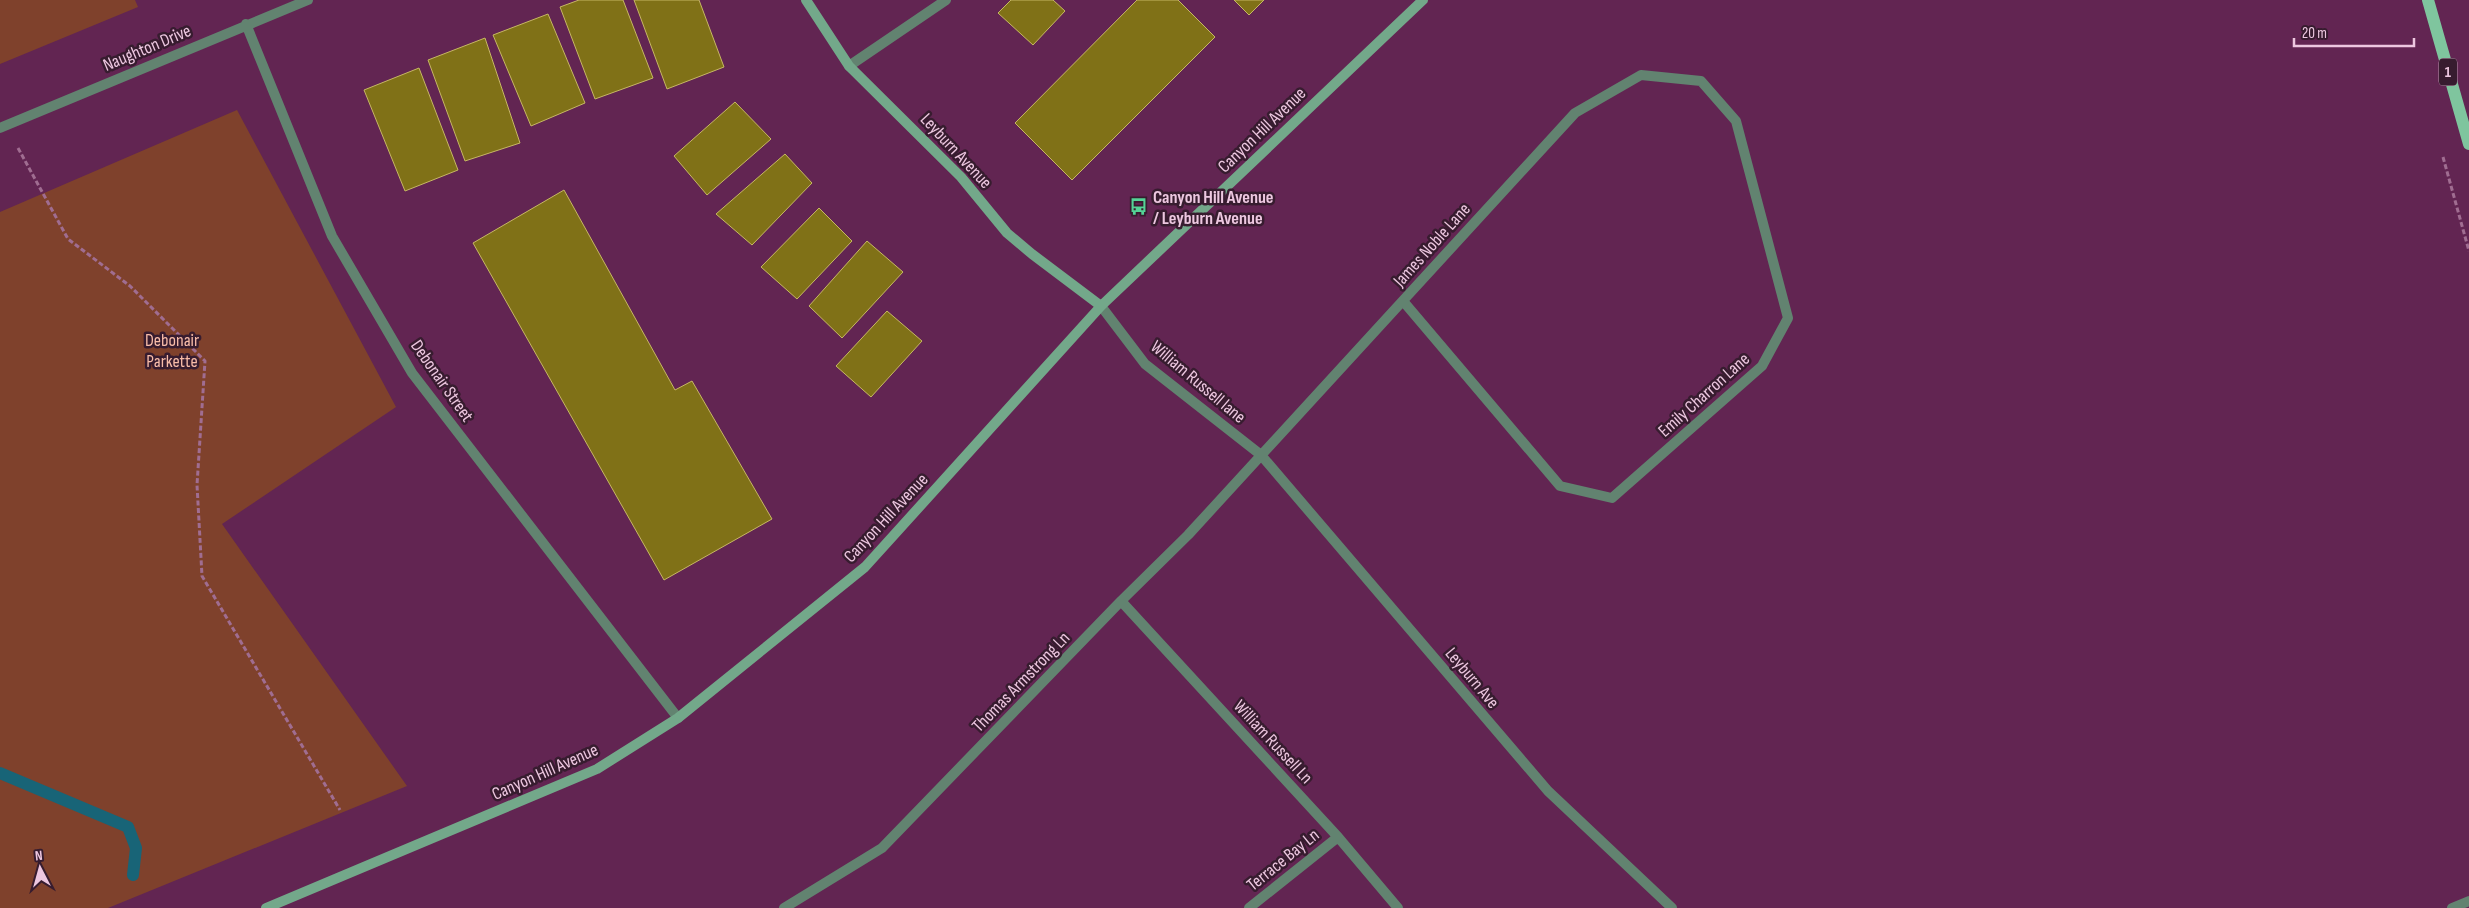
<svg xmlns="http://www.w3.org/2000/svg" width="2469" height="908" viewBox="0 0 2469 908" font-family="'Sofia Sans Condensed',sans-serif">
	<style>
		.green { fill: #7f412c }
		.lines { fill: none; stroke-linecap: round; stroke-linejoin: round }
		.stream { stroke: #186477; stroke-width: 12 }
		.building { fill: #807117; stroke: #c6b764 }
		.path { stroke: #a06d91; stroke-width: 3; stroke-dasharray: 5 2.5; stroke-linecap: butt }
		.lane { stroke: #628370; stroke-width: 10 }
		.street { stroke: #628370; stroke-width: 10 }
		.secondary { stroke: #73a88a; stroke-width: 10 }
		.primary { stroke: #7fc59e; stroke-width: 12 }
		.labels { text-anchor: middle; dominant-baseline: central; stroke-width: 5; stroke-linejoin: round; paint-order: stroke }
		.shield { fill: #371c2f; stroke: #b694ab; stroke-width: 1 }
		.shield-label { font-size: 16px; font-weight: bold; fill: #edc7e0 }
		.street-label { font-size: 18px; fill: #edc7e0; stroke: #371c2f }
		.poi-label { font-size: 18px; font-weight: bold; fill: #edc7e0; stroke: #371c2f; text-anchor: start }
		.park-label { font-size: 18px; fill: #f8bca8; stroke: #371c2f }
	</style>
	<rect width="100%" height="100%" fill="#622552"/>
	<path class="green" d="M0,0H135L138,7L0,64Z
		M237,110L396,407L222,524L407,786L108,908H0V212Z"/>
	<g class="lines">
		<path class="stream" d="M0,773L128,827L136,848L133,875"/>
	</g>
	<path class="building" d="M579,0H623L653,78L595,99L560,7Z
		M634,0H699L724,67L667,89Z
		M1011,0H1053L1065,11L1033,45L998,13Z
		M1137,0H1178L1215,37L1072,180L1015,123Z
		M1234,0H1264L1249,15Z
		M548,14L585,103L531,126L493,35Z
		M485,38L520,143L465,161L428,60Z
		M419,68L458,170L405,191L364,90Z
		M735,102L771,139L707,195L674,156Z
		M785,154L812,183L752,245L716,214Z
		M564,190L675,390L692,381L772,519L664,580L473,243Z
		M819,208L852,241L797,299L761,267Z
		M867,241L903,272L842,338L809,306Z
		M887,311L922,341L871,397L836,366Z"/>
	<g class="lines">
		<path class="path" d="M18,148L68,239L130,286L205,361L197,485L202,576L340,810
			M2443,157L2469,251"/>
		<path class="lane" d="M849,66L946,0
			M2452,908L2469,901"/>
		<path class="street" d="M246,24L332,236L412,373L678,718
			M0,128L308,0
			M1101,306L1145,364L1261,455L1548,791L1672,908
			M1121,601L1338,837L1398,908
			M784,908L882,848L1121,601L1188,535L1575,113L1641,75L1701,81L1736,121L1788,318L1762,366L1612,498L1560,486L1403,301
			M1249,908L1338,837"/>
		<path class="secondary" d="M806,0L849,66L961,177L1007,233L1032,254L1101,306
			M266,908L597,769L678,718L865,567L1101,306L1423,0"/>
		<path class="primary" d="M2428,0L2469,144"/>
	</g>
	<defs>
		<symbol id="bus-bare" viewBox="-9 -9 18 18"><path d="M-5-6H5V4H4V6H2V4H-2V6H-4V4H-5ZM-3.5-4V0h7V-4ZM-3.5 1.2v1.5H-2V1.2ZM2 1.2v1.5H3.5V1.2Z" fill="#54d396" stroke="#371c2f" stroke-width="2.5" paint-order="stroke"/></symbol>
	</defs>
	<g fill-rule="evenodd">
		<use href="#bus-bare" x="1126" y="194" width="25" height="25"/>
	</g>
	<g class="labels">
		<rect class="shield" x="2439" y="58.5" width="18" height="27" rx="4"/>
		<g class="shield-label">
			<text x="2448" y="72">1</text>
		</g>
		<g class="street-label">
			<text transform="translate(147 48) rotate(-23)">Naughton Drive</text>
			<text transform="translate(1262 130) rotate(-44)">Canyon Hill Avenue</text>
			<text transform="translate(956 151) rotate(47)">Leyburn Avenue</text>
			<text transform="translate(1432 245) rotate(-48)">James Noble Lane</text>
			<text transform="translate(442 381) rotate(55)">Debonair Street</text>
			<text transform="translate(1198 382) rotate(40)">William Russell lane</text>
			<text transform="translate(1704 395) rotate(-42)">Emily Charron Lane</text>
			<text transform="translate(886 518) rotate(-47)">Canyon Hill Avenue</text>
			<text transform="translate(1472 678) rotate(50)">Leyburn Ave</text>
			<text transform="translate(1021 682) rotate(-46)">Thomas Armstrong Ln</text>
			<text transform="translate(1273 742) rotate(47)">William Russell Ln</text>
			<text transform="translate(545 772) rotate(-24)">Canyon Hill Avenue</text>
			<text transform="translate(1283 860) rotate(-39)">Terrace Bay Ln</text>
		</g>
		<g class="poi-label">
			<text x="1153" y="197">Canyon Hill Avenue<tspan x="1153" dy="21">/ Leyburn Avenue</tspan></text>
		</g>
		<g class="park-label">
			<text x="172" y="340">Debonair<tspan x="172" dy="21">Parkette</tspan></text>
		</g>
	</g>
	<g transform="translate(40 868) rotate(354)" stroke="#371c2f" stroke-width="4" paint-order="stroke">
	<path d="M0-4L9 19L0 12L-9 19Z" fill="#edc7e0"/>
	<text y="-8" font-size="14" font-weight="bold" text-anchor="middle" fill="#edc7e0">N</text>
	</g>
	<path d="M2294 38v8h120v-8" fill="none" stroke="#edc7e0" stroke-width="2.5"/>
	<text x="2302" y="38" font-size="15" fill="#edc7e0" stroke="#371c2f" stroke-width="4" paint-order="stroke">20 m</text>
</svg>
